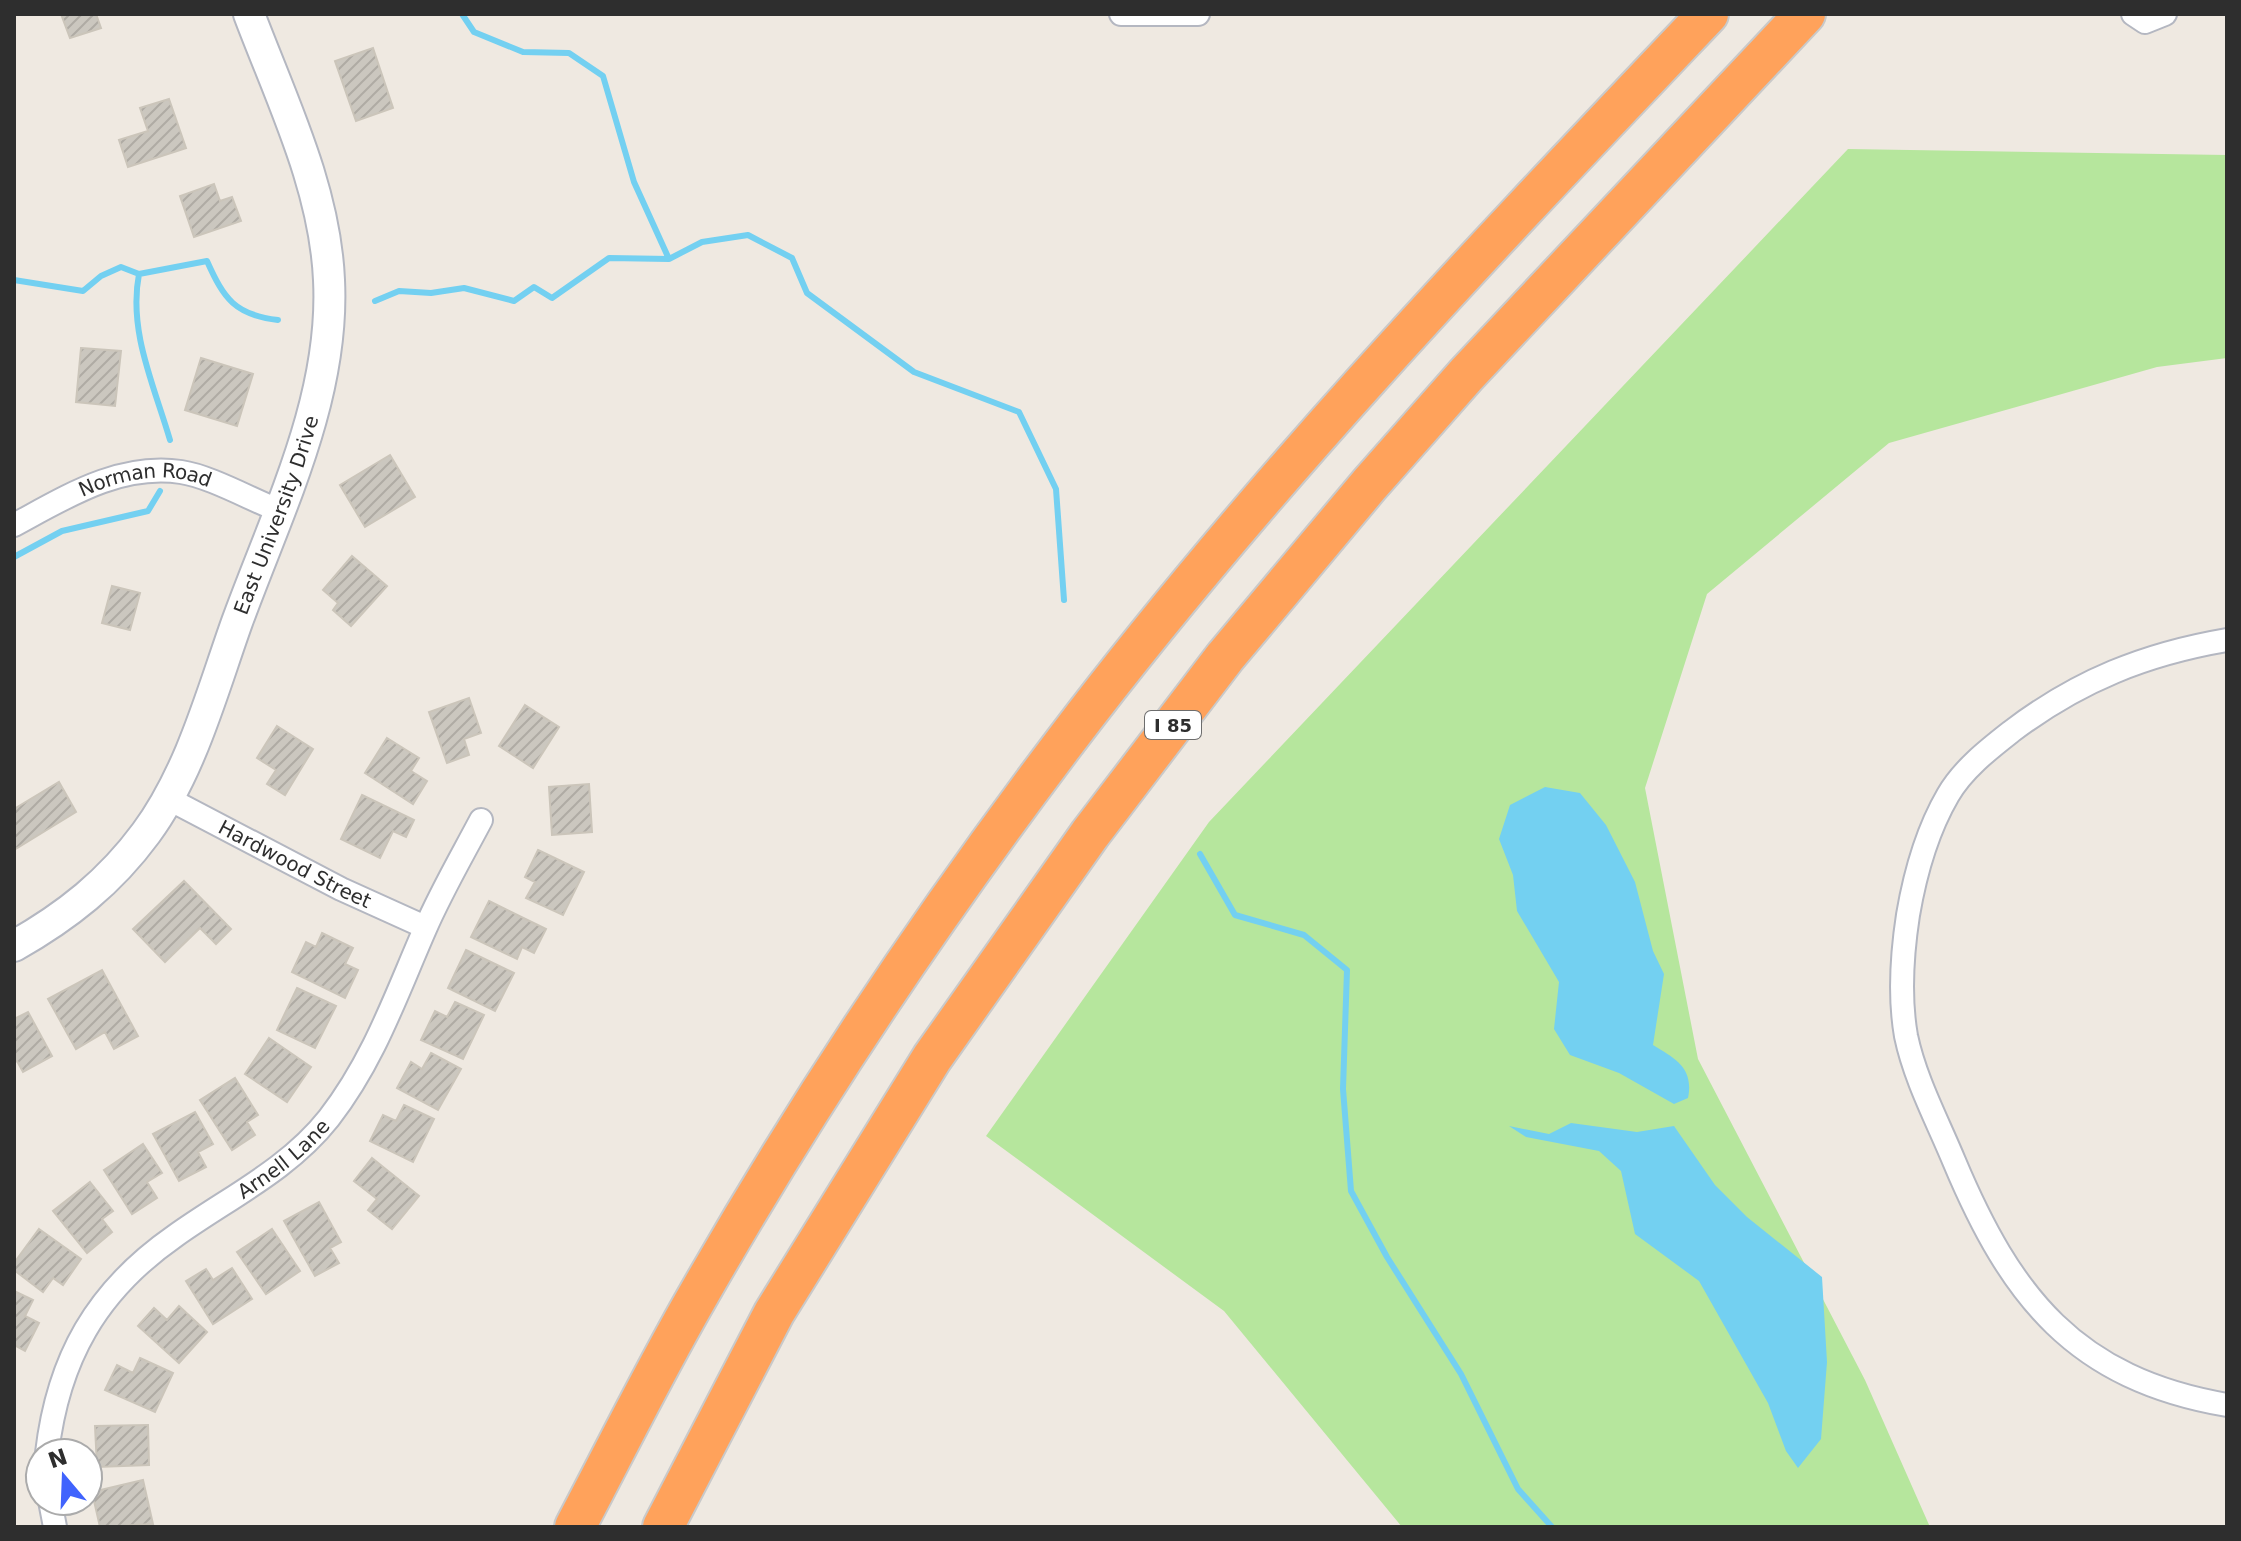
<svg xmlns="http://www.w3.org/2000/svg" width="2241" height="1541" viewBox="0 0 2241 1541" font-family="'DejaVu Sans',sans-serif">
	<style>
		.green { fill: #b6e69d }
		.water { fill: #73d0f1 }
		.lines { fill: none; stroke-linecap: round; stroke-linejoin: round }
		.stream { stroke: #73d0f1; stroke-width: 6 }
		.building { fill: url(#building-hatch); stroke: #cbc5ba; stroke-width: 2 }
		.street-casing { stroke: #b4b7c1; stroke-width: 26 }
		.secondary-casing { stroke: #b4b7c1; stroke-width: 34 }
		.highway-casing { stroke: #c9c9c9; stroke-width: 44 }
		.street { stroke: #fff; stroke-width: 22 }
		.secondary { stroke: #fff; stroke-width: 30 }
		.highway { stroke: #ffa25b; stroke-width: 40 }
		.labels { text-anchor: middle; dominant-baseline: central; stroke-width: 7; stroke-linejoin: round; paint-order: stroke }
		.shield { fill: #fff; stroke: #6d6d6d; stroke-width: 2 }
		.shield-label { font-size: 18px; font-weight: bold; fill: #2e2e2e }
		.street-label { font-size: 20px; fill: #2e2e2e; stroke: #fff }
	</style>
	<defs>
		<pattern id="building-hatch" width="6" height="6" patternUnits="userSpaceOnUse" patternTransform="scale(2)"><rect width="6" height="6" fill="#cbc7bf"/><path d="M-1 1l2-2M0 6l6-6M5 7l2-2" fill="none" stroke="#afaba4"/></pattern>
	</defs>
	<rect width="100%" height="100%" fill="#efe9e1"/>
	<path class="green" d="M1848,149L2227,155V358L2157,367L1889,443L1707,594L1645,788L1698,1059L1865,1380L1930,1527H1402L1224,1311L986,1136L1209,822Z"/>
	<path class="water" d="M1545,787L1580,793L1606,825L1635,882L1653,951L1664,974L1653,1045C1676,1059 1694,1068 1688,1098L1674,1104L1619,1073L1570,1055L1554,1029L1559,982L1517,911L1513,875L1499,839L1510,805Z
		M1571,1123L1637,1132L1674,1126L1715,1185L1747,1217L1822,1277L1827,1362L1821,1439L1798,1468L1786,1451L1768,1403L1699,1281L1635,1234L1621,1171L1599,1151L1526,1137L1509,1126L1549,1134Z"/>
	<g class="lines">
		<path class="stream" d="M462,14L474,32L523,52L569,53L603,76L634,182L669,259L702,242L748,235L792,258L807,293L914,372L1019,412L1056,489L1064,600
			M139,274C128,331 154,385 170,440
			M14,280L83,291L101,276L121,267L139,274L207,261C224,299 235,315 278,320
			M375,301L399,291L431,293L464,288L514,301L534,287L552,298L609,258L669,259
			M14,557L62,531L148,511L160,491
			M1200,854L1235,915L1304,935L1347,970L1343,1089L1351,1191L1387,1257L1461,1374L1518,1489L1552,1527"/>
	</g>
	<path class="building" d="M61,14H96L101,28L70,38Z
		M373,48L393,108L356,121L335,61Z
		M169,99L186,148L128,167L119,140L148,131L140,108Z
		M214,184L220,201L232,197L241,221L194,237L180,196Z
		M81,348L121,351L115,406L76,402Z
		M201,358L253,374L237,426L185,410Z
		M390,455L415,497L365,527L340,485Z
		M352,556L387,586L351,626L333,610L338,603L323,590Z
		M112,586L140,593L130,630L102,623Z
		M469,698L481,733L464,739L469,755L447,763L429,712Z
		M525,705L559,727L533,768L499,746Z
		M277,726L313,749L285,795L267,784L276,770L257,758Z
		M387,738L419,758L411,771L427,781L413,804L365,773Z
		M59,782L76,812L14,850V809Z
		M589,784L592,832L552,835L549,787Z
		M362,795L414,820L406,837L393,831L380,858L341,839Z
		M538,850L584,872L563,915L526,898L535,882L525,877Z
		M184,881L231,929L216,944L200,928L165,962L133,929Z
		M489,901L546,929L534,953L522,947L517,959L471,937Z
		M322,933L353,948L345,964L358,970L345,998L292,972L306,942L316,947Z
		M466,950L514,973L495,1011L448,988Z
		M102,970L138,1036L114,1049L105,1032L76,1049L48,999Z
		M297,988L336,1006L315,1048L277,1030Z
		M455,1002L484,1015L463,1059L421,1040L435,1011L447,1017Z
		M28,1012L52,1056L23,1072L17,1061L14,1062V1019Z
		M269,1038L311,1067L287,1102L245,1074Z
		M431,1053L461,1069L438,1110L397,1088L411,1062L422,1069Z
		M235,1078L258,1115L247,1122L255,1135L232,1150L200,1100Z
		M404,1105L434,1119L413,1162L370,1141L383,1115L396,1121Z
		M195,1112L213,1144L198,1152L206,1167L179,1181L153,1134Z
		M143,1144L162,1173L147,1182L157,1198L132,1214L104,1170Z
		M372,1158L419,1196L392,1229L368,1210L377,1199L354,1181Z
		M90,1182L113,1211L102,1219L112,1232L87,1253L53,1211Z
		M319,1202L341,1242L330,1248L339,1263L315,1276L284,1221Z
		M39,1229L81,1259L63,1285L53,1278L43,1292L14,1270V1263Z
		M272,1229L300,1271L266,1294L237,1252Z
		M232,1268L252,1299L213,1324L186,1281L206,1269L213,1280Z
		M14,1291L33,1300L25,1316L39,1323L25,1351L14,1345Z
		M179,1306L207,1332L179,1363L138,1326L154,1308L167,1320Z
		M140,1358L173,1373L155,1412L105,1390L117,1365L133,1373Z
		M148,1425L149,1465L97,1467L95,1426Z
		M143,1480L153,1524L100,1527L92,1492Z"/>
	<g class="lines">
		<defs>
			<g id="street">
				<path d="M1121,14H1198"/>
				<path d="M2133,14L2145,22L2165,14"/>
				<path id="s1" d="M14,525C66,497 119,463 181,472C209,476 250,499 278,510"/>
				<path d="M2227,640C2145,654 2078,681 2012,731C1989,749 1963,769 1948,795C1927,831 1915,874 1908,915C1902,954 1899,996 1906,1036C1915,1079 1937,1120 1954,1161C2011,1297 2075,1379 2227,1405"/>
				<path id="s2" d="M167,798L341,889L425,927"/>
				<path id="s3" d="M47,1453C58,1359 96,1291 175,1236C228,1198 288,1170 329,1118C374,1060 396,995 425,929C441,892 462,856 481,820"/>
				<path d="M50,1501L55,1527"/>
			</g>
			<g id="secondary">
				<path id="s4" d="M14,946C67,916 110,882 146,833C191,772 212,692 237,622C277,512 335,399 329,280C325,187 281,99 249,14"/>
			</g>
			<path id="highway" d="M575,1527C615,1451 653,1374 696,1299C806,1106 930,920 1064,743C1260,484 1485,249 1708,14
				M663,1527L774,1313L932,1058L1090,834L1225,657L1369,485L1466,375L1805,14"/>
		</defs>
		<use href="#street" class="street-casing"/>
		<use href="#secondary" class="secondary-casing"/>
		<use href="#highway" class="highway-casing"/>
		<use href="#street" class="street"/>
		<use href="#secondary" class="secondary"/>
		<use href="#highway" class="highway"/>
	</g>
	<g class="labels">
		<rect class="shield" x="1145" y="711" width="56" height="28" rx="6"/>
		<g class="shield-label">
			<text x="1173" y="725">I 85</text>
		</g>
		<g class="street-label">
			<text stroke="none"><textPath href="#s1" startOffset="142">Norman Road</textPath></text>
			<text stroke="none"><textPath href="#s4" startOffset="520">East University Drive</textPath></text>
			<text stroke="none"><textPath href="#s2" startOffset="144">Hardwood Street</textPath></text>
			<text stroke="none"><textPath href="#s3" startOffset="394">Arnell Lane</textPath></text>
		</g>
	</g>
	<rect width="2241" height="1541" fill="none" stroke="#2e2e2e" stroke-width="32"/>
	<g transform="translate(64 1477) rotate(341)"><circle r="38" fill="#ffffff" stroke="#ababab" stroke-width="2"/>
	<path d="M0-6L14 30L0 20L-14 30Z" fill="#4063fd"/>
	<text y="-12" font-size="22" font-weight="bold" text-anchor="middle" fill="#2e2e2e">N</text>
	</g>
</svg>
